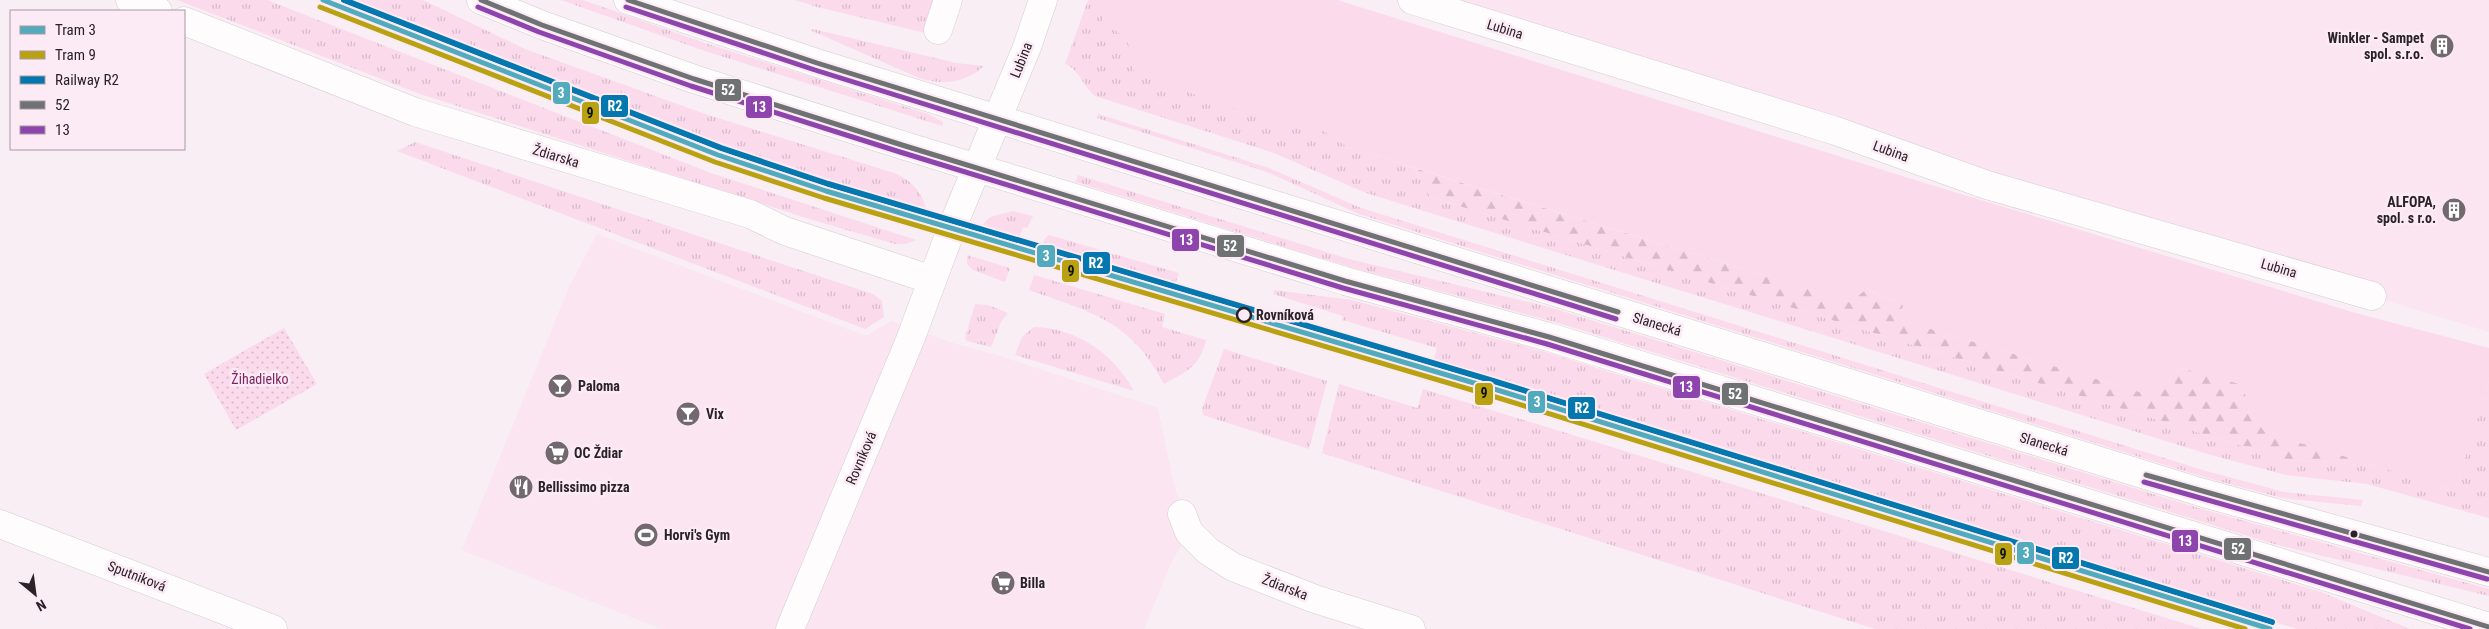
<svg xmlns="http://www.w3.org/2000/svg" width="2489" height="629" viewBox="0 0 2489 629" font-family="'Roboto Condensed',sans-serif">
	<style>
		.built { fill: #fbe5f1 }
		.grass { fill: url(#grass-tufts) }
		.forest { fill: url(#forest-firs) }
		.park { fill: url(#park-dots) }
		.garden { fill: #fbdaec }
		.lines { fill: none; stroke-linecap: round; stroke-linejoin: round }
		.minor-casing { stroke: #d5ccd1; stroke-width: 29 }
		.secondary-casing { stroke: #d5ccd1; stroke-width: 29 }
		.minor { stroke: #fefcfd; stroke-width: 28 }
		.secondary { stroke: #fefcfd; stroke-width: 28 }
		.bus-1-casing { stroke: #fceaf4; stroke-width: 9 }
		.bus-2-casing { stroke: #fceaf4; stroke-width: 9 }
		.bus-1 { stroke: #6f7273; stroke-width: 5 }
		.bus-2 { stroke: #8e44ad; stroke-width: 5 }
		.rail-1-casing { stroke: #fceaf4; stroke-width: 10 }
		.rail-1 { stroke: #0377ae; stroke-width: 6 }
		.tram-1-casing { stroke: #fceaf4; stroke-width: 9 }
		.tram-2-casing { stroke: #fceaf4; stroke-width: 9 }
		.tram-1 { stroke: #51abbd; stroke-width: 5 }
		.tram-2 { stroke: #b8a211; stroke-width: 5 }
		.stop-dot { fill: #fceaf4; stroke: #2a2227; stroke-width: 2.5 }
		.bus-dot { fill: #2a2227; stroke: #fceaf4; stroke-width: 2 }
		.labels { text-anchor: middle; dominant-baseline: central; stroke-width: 5; stroke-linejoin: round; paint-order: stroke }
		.street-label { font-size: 14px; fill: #2a2227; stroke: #fceaf4 }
		.poi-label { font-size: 14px; font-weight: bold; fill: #2a2227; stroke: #fceaf4; text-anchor: start }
		.stop-label { font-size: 14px; font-weight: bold; fill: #2a2227; stroke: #fceaf4; text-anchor: start }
		.park-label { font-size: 14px; fill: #7f2462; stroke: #fceaf4 }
		.line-badge { stroke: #fceaf4; stroke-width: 2 }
		.badge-label { font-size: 14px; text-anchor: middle; font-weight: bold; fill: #fff }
		.pale-badge-label { font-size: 14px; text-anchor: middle; font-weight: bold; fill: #111 }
	</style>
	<defs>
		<pattern id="grass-tufts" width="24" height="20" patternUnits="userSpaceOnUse" patternTransform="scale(1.25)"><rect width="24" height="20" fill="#fbdaec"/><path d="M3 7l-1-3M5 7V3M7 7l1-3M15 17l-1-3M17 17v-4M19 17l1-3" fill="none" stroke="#d7bbca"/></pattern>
		<pattern id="forest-firs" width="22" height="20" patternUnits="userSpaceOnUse" patternTransform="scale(1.25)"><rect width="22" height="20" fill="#fbdaec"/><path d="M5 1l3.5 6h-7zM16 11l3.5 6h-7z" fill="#d7bbca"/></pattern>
		<pattern id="park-dots" width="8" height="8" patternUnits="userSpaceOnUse" patternTransform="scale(1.25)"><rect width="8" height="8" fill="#fbdaec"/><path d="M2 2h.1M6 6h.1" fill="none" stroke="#d7bbca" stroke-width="1.8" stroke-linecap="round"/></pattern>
	</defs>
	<rect width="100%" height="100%" fill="#f8eef3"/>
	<path class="built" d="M1412,0H2489V332L2283,269Z
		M597,234L866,336L891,321L956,344L1000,356L1158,408L1173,481L1189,532L1171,563L1144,629H661L462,550L569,287Z"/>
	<path class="grass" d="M177,0H267L711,173L916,240L905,244H895L816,221L420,94Z
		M345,0H423L525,49L705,114L897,174C914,182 924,195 927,214L828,184L721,147Z
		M561,0H583L705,43L928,114L943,122V125L942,126L702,50Z
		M795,0H941L930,34L817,7Z
		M1088,0H1111L1102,22L1285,127L1303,124L1329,132L1347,147L1414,168L1430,197L2289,460L2377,466L2455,490L2489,381V518L2367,484L2286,475L2211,455L1366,193L1274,153L1095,96C1082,85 1079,69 1065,64Z
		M813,29L956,63L984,66C964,84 942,85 919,78L810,30Z
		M1098,114L1269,168L1361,208L2206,471L2284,492L2363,500L2361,506L2282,498L2204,477L1359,214L1267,172L1097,118Z
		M415,142L873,294L882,301L884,317L865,329L397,151Z
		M1078,175L1349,259L1549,307L2195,507L2489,589V596L2274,544L1555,322L1347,266L1076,182Z
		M1013,211L1033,216L1027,228L1023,227L1018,241L978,229L990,217Z
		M1049,235L1179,273L1175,285L1218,300L1042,248L1045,238Z
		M967,255L1010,268L1005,282L973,270L967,264Z
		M1034,275L1165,314L1162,327L1206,340C1199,368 1188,370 1164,384C1130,320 1093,313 1029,290Z
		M1274,290L1352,300L1542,351L2321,592L2410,629H2297L1433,363L1437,348L1342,320L1343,316L1273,294Z
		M975,304L988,305L1008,313L1001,322L991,347L967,341L965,338Z
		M1034,327C1077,328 1114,354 1134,391L1015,355L1022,337Z
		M1224,349L1327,381L1309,449L1203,415L1202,409Z
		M1339,384L1417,408L1423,389L2202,629H1875L1322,453Z"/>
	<path class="forest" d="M1414,168L1850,302L1866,289L1903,305L1901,320L2153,396L2181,368L2244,385L2249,413L2265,432L2377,466L2289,460L1430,197Z"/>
	<path class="park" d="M284,328L317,384L236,430L204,374Z"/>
	<path class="garden" d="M1111,0H1337L1931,185L2359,314L2489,348V381L2455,490L2265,432L2249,413L2243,385L2181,368L2153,396L1901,320L1903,305L1867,289L1850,302L1347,147C1326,130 1313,123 1286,127L1134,73L1127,38L1102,22Z"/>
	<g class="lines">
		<defs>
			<path id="minor" d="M130,0L158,11
				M1412,0L1836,131L1987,185L2372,296
				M184,21L415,112L750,214L785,231L932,280
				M938,30L948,0
				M1182,514L1189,532L1208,551L1233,567L1315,599L1411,629
				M0,524L273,629
				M790,629L910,340L951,230L1027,47L1043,0"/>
			<path id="secondary" d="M481,0L542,25L694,79L902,145L1345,281L1549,337L2489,627
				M628,0L817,63L2200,492L2489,572"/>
		</defs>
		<use href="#minor" class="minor-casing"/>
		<use href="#secondary" class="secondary-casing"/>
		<use href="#minor" class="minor"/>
		<use href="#secondary" class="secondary"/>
		<defs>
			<path id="bus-1" d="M481,0L542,25L694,79L902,145L1345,281L1549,337L2489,627
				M628,0L817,63L1618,312
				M2146,475L2489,572"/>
			<path id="bus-2" d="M478,7L539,32L691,86L900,152L1343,288L1547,344L2470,629
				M626,7L815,70L1616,319
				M2144,482L2487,579"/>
		</defs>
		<use href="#bus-1" class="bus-1-casing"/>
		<use href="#bus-2" class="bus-2-casing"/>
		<use href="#bus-1" class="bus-1"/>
		<use href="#bus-2" class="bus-2"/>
		<defs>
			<path id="rail-1" d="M344,0L721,148L828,184L1493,381L2272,622"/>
		</defs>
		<use href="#rail-1" class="rail-1-casing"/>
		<use href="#rail-1" class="rail-1"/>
		<defs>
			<path id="tram-1" d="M323,0L718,155L826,191L1491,388L2270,629"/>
			<path id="tram-2" d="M320,7L715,162L824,198L1489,395L2245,629"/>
		</defs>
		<use href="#tram-1" class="tram-1-casing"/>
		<use href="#tram-2" class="tram-2-casing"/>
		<use href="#tram-1" class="tram-1"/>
		<use href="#tram-2" class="tram-2"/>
	</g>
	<defs>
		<symbol id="building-disc" viewBox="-11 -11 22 22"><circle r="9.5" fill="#72696e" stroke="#fceaf4"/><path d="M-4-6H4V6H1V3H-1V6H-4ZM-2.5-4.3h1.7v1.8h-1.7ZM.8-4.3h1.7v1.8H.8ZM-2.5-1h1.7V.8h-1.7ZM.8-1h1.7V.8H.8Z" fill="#fff"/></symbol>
		<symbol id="bar-disc" viewBox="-11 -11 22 22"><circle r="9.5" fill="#72696e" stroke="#fceaf4"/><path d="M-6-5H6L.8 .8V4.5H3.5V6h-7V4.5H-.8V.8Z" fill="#fff"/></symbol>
		<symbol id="supermarket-disc" viewBox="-11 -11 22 22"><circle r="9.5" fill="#72696e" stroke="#fceaf4"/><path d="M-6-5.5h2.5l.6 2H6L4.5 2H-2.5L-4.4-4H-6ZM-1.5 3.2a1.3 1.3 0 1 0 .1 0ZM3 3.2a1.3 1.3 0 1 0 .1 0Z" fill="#fff"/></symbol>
		<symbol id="restaurant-disc" viewBox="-11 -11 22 22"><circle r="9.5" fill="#72696e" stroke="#fceaf4"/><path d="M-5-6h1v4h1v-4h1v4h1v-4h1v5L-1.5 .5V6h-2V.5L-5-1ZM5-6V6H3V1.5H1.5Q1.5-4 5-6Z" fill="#fff"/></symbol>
		<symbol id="stadium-disc" viewBox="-11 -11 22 22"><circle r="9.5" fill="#72696e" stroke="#fceaf4"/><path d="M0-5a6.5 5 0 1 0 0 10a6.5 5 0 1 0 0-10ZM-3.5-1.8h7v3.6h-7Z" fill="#fff"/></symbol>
	</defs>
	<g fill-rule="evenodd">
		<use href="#building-disc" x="2428" y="32" width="28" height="28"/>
		<use href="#building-disc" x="2440" y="196" width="28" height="28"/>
		<use href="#bar-disc" x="546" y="372" width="28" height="28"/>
		<use href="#bar-disc" x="674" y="400" width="28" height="28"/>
		<use href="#supermarket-disc" x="543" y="439" width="28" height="28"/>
		<use href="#restaurant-disc" x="507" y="473" width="28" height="28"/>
		<use href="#stadium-disc" x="632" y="521" width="28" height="28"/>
		<use href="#supermarket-disc" x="989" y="569" width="28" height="28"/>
	</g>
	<circle class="stop-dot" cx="1244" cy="315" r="7"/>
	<circle class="bus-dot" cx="2354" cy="534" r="4.5"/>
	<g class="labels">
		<g class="street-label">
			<text transform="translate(1505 29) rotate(17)">Lubina</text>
			<text transform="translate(1021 60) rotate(-68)">Lubina</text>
			<text transform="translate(1891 151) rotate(20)">Lubina</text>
			<text transform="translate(556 156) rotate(17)">Ždiarska</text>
			<text transform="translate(2279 268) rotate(16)">Lubina</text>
			<text transform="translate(1657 324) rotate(17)">Slanecká</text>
			<text transform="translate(2044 444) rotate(17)">Slanecká</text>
			<text transform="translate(861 458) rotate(-67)">Rovníková</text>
			<text transform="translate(137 576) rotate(21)">Sputniková</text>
			<text transform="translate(1285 587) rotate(21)">Ždiarska</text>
		</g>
		<g class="poi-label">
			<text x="2424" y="38" text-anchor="end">Winkler - Sampet<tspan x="2424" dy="16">spol. s.r.o.</tspan></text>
			<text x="2436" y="202" text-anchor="end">ALFOPA,<tspan x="2436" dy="16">spol. s r.o.</tspan></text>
			<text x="578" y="386">Paloma</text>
			<text x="706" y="414">Vix</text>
			<text x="574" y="453">OC Ždiar</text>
			<text x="538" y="487">Bellissimo pizza</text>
			<text x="664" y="535">Horvi's Gym</text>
			<text x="1020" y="583">Billa</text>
		</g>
		<g class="stop-label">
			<text x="1256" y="315">Rovníková</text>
		</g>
		<g class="park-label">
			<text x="260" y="379">Žihadielko</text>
		</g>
	</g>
	<g class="line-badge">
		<rect x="714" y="78" width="28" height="24" rx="5" fill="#6f7273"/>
		<rect x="552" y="81" width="19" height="24" rx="5" fill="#51abbd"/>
		<rect x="600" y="94" width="29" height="24" rx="5" fill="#0377ae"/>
		<rect x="745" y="95" width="28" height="24" rx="5" fill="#8e44ad"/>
		<rect x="581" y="101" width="19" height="24" rx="5" fill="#b8a211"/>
		<rect x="1171" y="228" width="29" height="24" rx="5" fill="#8e44ad"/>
		<rect x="1216" y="234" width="29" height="24" rx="5" fill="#6f7273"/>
		<rect x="1036" y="244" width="20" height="24" rx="5" fill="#51abbd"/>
		<rect x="1082" y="251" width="29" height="24" rx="5" fill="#0377ae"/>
		<rect x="1061" y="259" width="19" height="24" rx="5" fill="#b8a211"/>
		<rect x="1672" y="375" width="29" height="24" rx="5" fill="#8e44ad"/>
		<rect x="1474" y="382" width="20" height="24" rx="5" fill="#b8a211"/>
		<rect x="1721" y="382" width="28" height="24" rx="5" fill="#6f7273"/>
		<rect x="1527" y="390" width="19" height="24" rx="5" fill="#51abbd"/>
		<rect x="1567" y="396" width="29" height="24" rx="5" fill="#0377ae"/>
		<rect x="2171" y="529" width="28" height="24" rx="5" fill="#8e44ad"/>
		<rect x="2223" y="537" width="29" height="24" rx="5" fill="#6f7273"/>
		<rect x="2016" y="541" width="19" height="24" rx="5" fill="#51abbd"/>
		<rect x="1994" y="542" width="19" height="24" rx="5" fill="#b8a211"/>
		<rect x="2051" y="546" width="29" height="24" rx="5" fill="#0377ae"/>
	</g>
	<g class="badge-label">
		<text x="728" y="95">52</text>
		<text x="561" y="98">3</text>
		<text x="615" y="111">R2</text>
		<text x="759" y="112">13</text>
		<text x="1186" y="245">13</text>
		<text x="1230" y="251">52</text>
		<text x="1046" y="261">3</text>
		<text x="1096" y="268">R2</text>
		<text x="1686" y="392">13</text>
		<text x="1735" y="399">52</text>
		<text x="1537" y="407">3</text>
		<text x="1582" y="413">R2</text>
		<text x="2185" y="546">13</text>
		<text x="2238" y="554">52</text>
		<text x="2026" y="558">3</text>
		<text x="2066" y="563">R2</text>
	</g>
	<g class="pale-badge-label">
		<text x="590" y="118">9</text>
		<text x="1071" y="276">9</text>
		<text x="1484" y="398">9</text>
		<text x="2003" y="559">9</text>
	</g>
	<rect x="10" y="10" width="175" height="140" fill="#fceaf4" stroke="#a89aa2"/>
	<rect x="20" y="26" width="25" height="8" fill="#51abbd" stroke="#a89aa2"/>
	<text x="55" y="35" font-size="15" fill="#2a2227">Tram 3</text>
	<rect x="20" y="51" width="25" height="8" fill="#b8a211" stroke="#a89aa2"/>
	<text x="55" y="60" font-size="15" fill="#2a2227">Tram 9</text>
	<rect x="20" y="76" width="25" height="8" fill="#0377ae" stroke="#a89aa2"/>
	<text x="55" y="85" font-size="15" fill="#2a2227">Railway R2</text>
	<rect x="20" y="101" width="25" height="8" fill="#6f7273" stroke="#a89aa2"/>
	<text x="55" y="110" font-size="15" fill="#2a2227">52</text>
	<rect x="20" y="126" width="25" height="8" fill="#8e44ad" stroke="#a89aa2"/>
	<text x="55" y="135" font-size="15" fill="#2a2227">13</text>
	<g transform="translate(35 594) rotate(151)" stroke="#fceaf4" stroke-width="4" paint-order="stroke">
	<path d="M0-4L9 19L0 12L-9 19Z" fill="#2a2227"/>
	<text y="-8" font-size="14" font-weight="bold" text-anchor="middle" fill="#2a2227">N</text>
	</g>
</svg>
